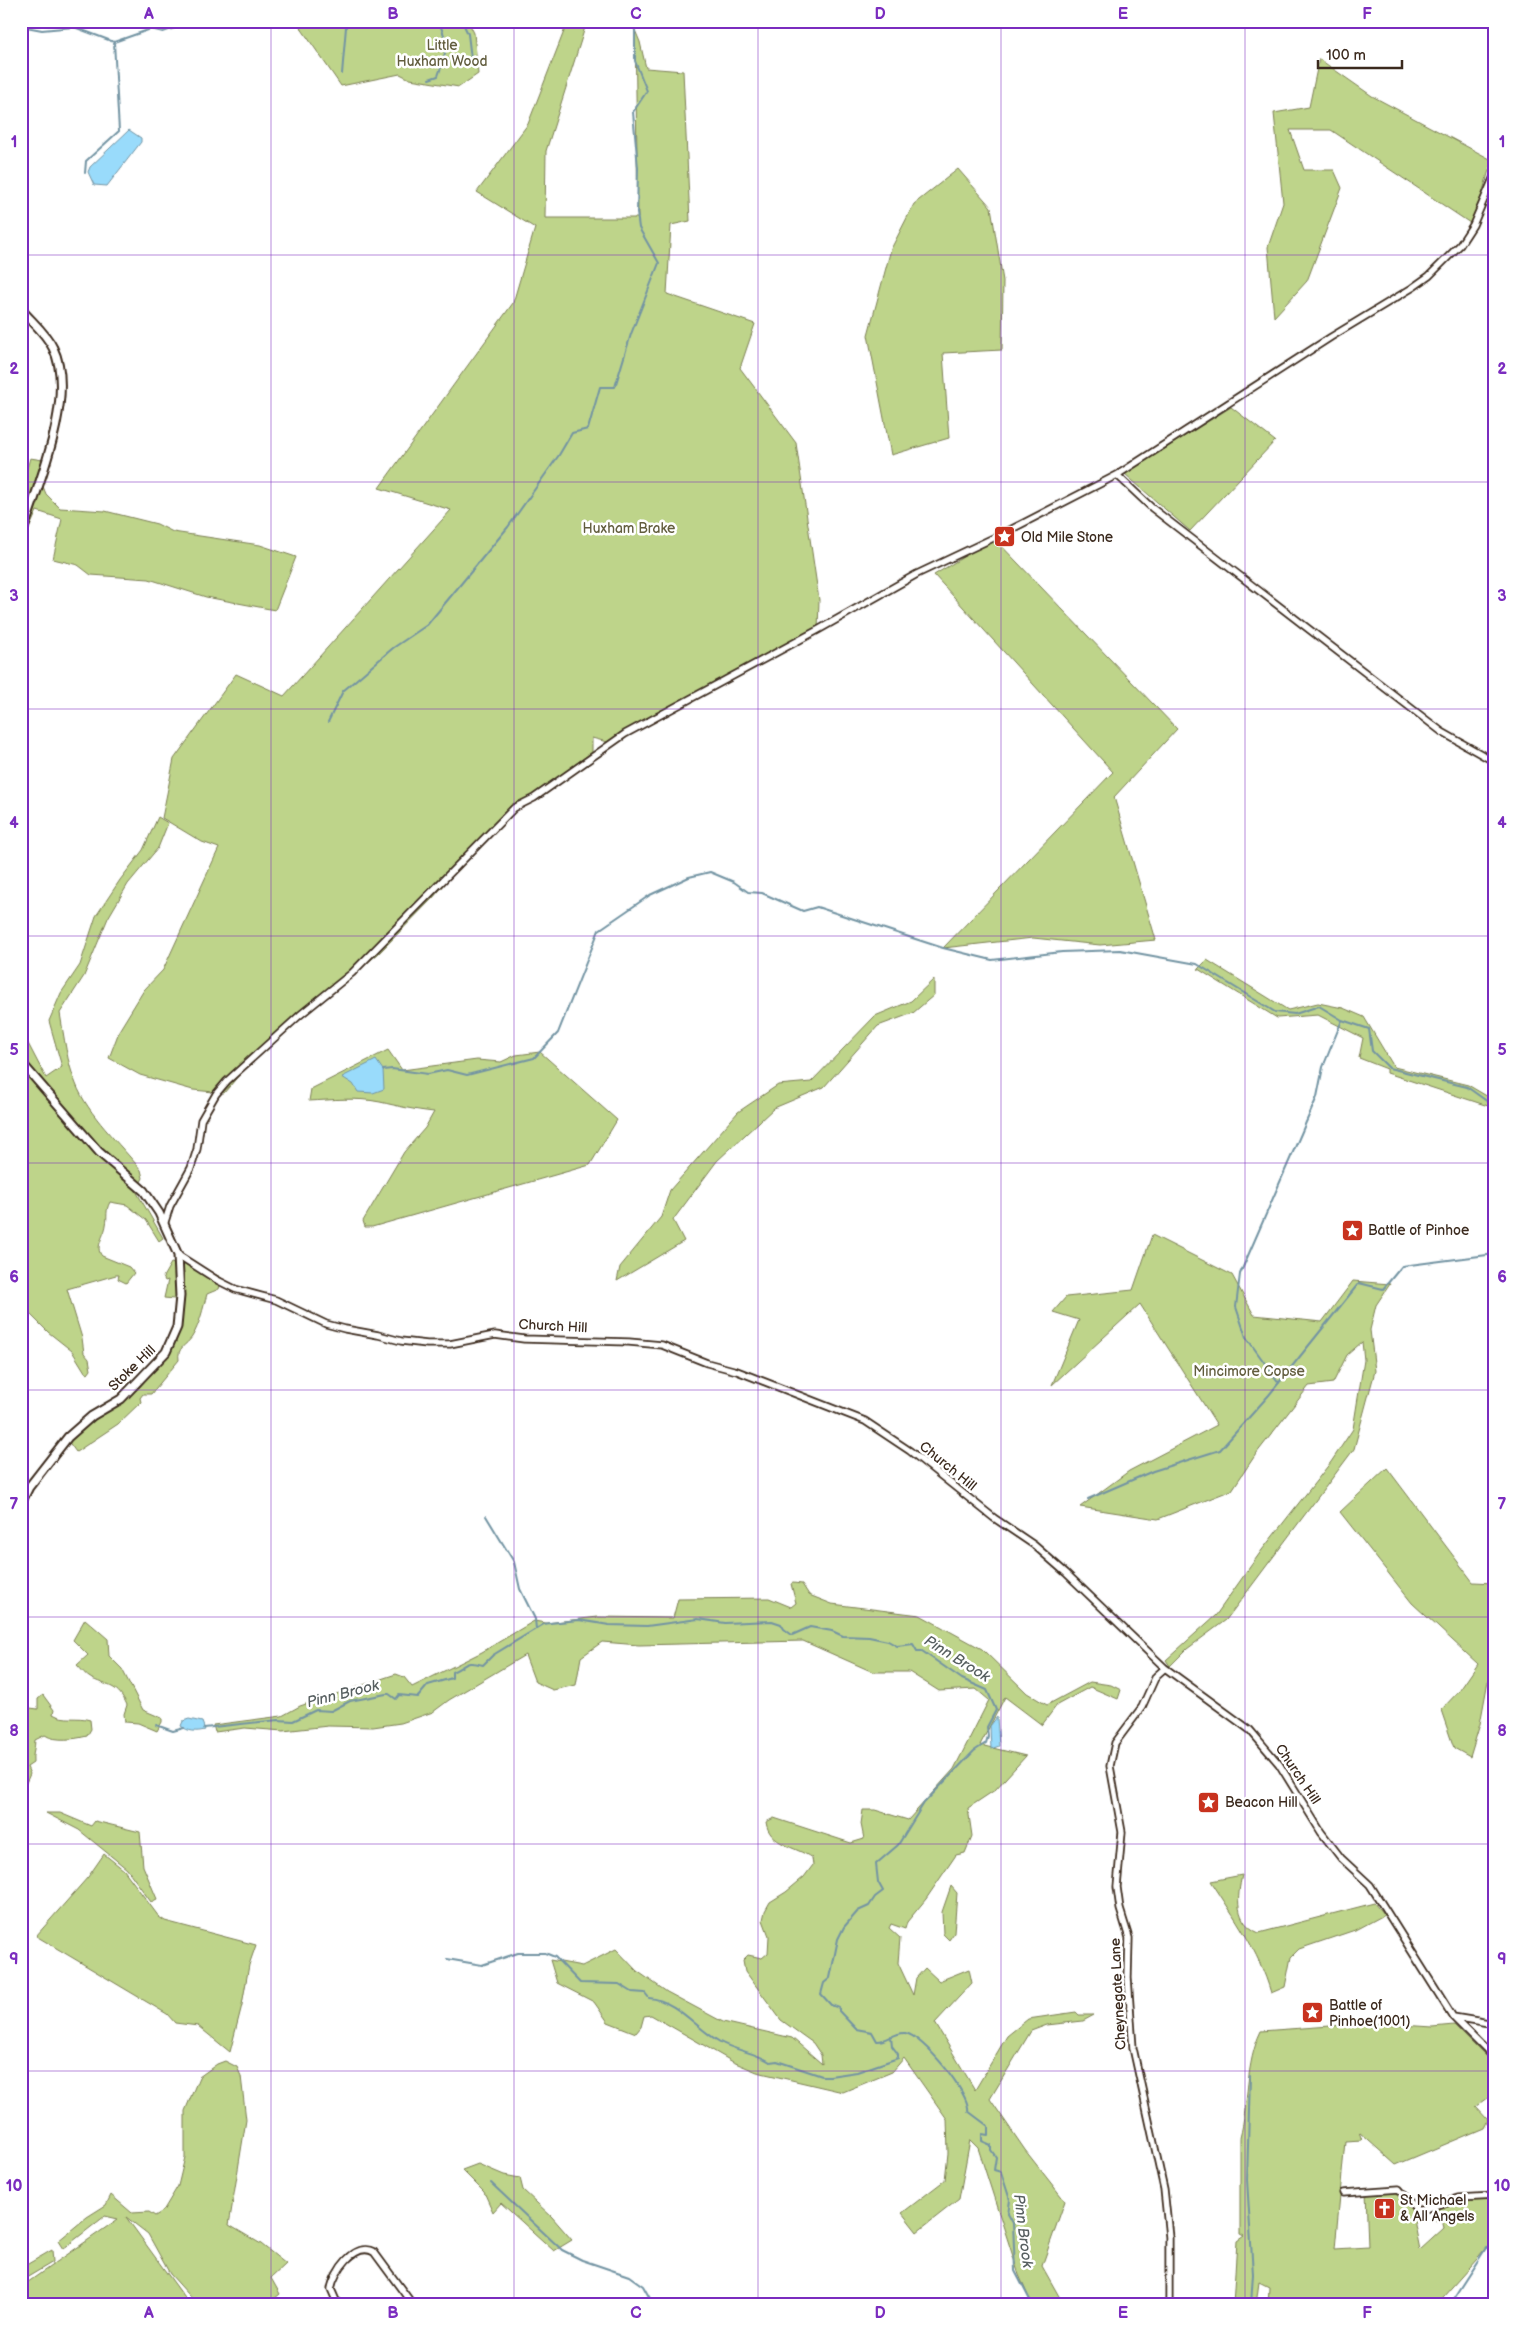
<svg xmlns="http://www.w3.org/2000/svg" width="1516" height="2326" viewBox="0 0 1516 2326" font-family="'Balsamiq Sans',sans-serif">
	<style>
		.green { fill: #bed48a; stroke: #7c7f54 }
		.water { fill: #99dbfb; stroke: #7394a3 }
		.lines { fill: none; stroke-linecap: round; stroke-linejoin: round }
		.stream { stroke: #7394a3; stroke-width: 2 }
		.minor-casing { stroke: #3b2a1e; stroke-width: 9 }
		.tertiary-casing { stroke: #3b2a1e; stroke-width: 11 }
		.minor { stroke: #fff; stroke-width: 5.5 }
		.tertiary { stroke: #fff; stroke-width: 7 }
		.grid { fill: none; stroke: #7b2cbf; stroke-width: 1; stroke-opacity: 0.55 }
		.labels { text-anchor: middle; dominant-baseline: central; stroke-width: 5; stroke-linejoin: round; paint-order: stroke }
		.park-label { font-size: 14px; fill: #625d3e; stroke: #fff }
		.poi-label { font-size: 14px; fill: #3b2a1e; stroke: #fff; text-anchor: start }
		.street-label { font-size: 14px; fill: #3b2a1e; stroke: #fff }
		.water-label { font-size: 15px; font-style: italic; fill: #575f60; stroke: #fff }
		.neatline { fill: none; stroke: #7b2cbf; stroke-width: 2 }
		.grid-label { font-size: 16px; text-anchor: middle; font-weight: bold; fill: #7b2cbf }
	</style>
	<rect width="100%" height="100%" fill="#fff"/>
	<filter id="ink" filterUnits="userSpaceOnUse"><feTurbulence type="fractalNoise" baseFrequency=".02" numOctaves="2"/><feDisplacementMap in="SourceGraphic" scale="10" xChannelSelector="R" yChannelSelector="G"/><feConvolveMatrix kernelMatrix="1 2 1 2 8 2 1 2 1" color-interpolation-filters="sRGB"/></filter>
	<g filter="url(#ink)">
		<path class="green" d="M296,21H468L474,33L478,74L459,87L410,79L400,74L341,86Z
			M568,21H587L546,151L545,218H638L635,30L640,42L646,68L683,71L690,221L671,225L667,294L755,324L740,368L796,443L819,600L818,630L607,742L592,738V752L555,779L515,811L472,853L432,899L378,954L262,1048L224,1093L193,1090L140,1075L109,1058L120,1029L144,990L163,970L219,848L202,842L162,818L174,759L236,674L284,696L451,510L379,488L513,303L535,228L477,192L528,124Z
			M1319,59L1372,96L1492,160L1473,225L1331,130H1290L1304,170H1334L1342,188L1307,281L1274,317L1268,247L1283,203L1274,113L1309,107Z
			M958,169L991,207L1003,281L1002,350L943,353L949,438L891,455L868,335L891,249L914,204Z
			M1231,407L1275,441L1190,531L1125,474Z
			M30,458L43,460L38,474L46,494L60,508L105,511L157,524L173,532L260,545L296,557L275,610L206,597L149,579L91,575L78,565L53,559L62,519L37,511L21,547V488Z
			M994,538L1177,729L1114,797L1156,940L1100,945L1033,938L943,948L1113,772L934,575Z
			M158,817L168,823L158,848L128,884L108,918L84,976L60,1013C64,1037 67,1062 76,1084C88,1115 120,1144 141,1170L143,1178L136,1191L163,1238L159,1241L146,1220L127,1205L110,1202C105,1211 108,1216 106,1225C105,1235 94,1247 102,1256L129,1267L134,1273L126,1283L118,1279L119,1275H116L67,1289L82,1338L84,1353L89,1359L91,1370L88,1374L85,1372L72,1351L48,1332L28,1312L21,1323V1030L46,1078L62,1067L49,1021L61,993L80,965L96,916L120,880L143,850Z
			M1207,960L1288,1010L1318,1003L1343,1008L1364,1017L1394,1067L1468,1085L1490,1098L1488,1106L1387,1073V1069L1359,1058L1363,1038L1318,1015L1277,1018L1198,969Z
			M934,979V995L913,1013L878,1026L824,1087L774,1108L717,1161L673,1220L684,1241L617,1281L620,1267L661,1217L670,1190L738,1112L778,1085L811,1082L875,1016L911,1001Z
			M388,1050L402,1070L477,1060L501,1062L516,1055L540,1052L617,1120L590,1165L372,1227H365L363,1221L404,1152L425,1128L434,1112C414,1110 398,1106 380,1102C356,1097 332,1100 309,1101L311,1089Z
			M1152,1235L1232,1275L1254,1315L1322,1322L1353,1281L1390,1284L1376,1305L1370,1330L1375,1371L1354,1449L1226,1620L1187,1649L1170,1666L1166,1660L1216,1615L1262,1550L1331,1462L1353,1429L1364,1360L1362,1342L1347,1355L1333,1383L1309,1386L1256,1454L1232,1490L1158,1519L1080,1507L1129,1471L1217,1425L1140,1304L1052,1385L1079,1320L1053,1312L1066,1297L1133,1290Z
			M184,1257L222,1278L219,1289L207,1294C203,1308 200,1324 192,1337C186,1346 177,1347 179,1360L151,1394H143L140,1398L141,1402L118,1424L76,1452L68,1441L83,1425L122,1401L140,1387L171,1349L180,1327L184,1300L164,1298L168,1280L165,1281L163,1277L171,1263L178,1265Z
			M1387,1468L1473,1582L1495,1583V1674L1488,1681L1480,1724L1470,1757L1454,1748L1441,1710L1460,1690L1478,1664L1412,1603L1340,1512Z
			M793,1583L802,1584L809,1595L832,1604L920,1615L982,1649L1027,1693L1047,1705L1090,1682L1111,1685L1121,1690L1118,1699L1090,1687L1057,1705L1042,1725L1005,1697L980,1745L1026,1756L995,1790L968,1808L972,1836L965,1853L956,1855L926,1899L907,1922L905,1929L891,1924L889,1928L900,1938L898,1963L913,1995L916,1978L925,1968L939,1981L969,1969L972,1983L935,2023L975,2090L1007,2036L1028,2019L1076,2012L1079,2015H1094L1083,2021L1047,2025L1031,2031L990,2099L1025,2150L1065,2201L1042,2266L1064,2305H1032L1019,2275L978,2148L970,2140L959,2199L917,2232L902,2213L945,2180L948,2153L947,2119L904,2058L892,2072L843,2092L757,2072L733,2062L651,2015L644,2016L641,2027L636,2033L608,2022L594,2002L557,1983L550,1960L582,1966L616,1949L637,1971L667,1992L723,2022L792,2038L822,2064L821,2055L813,2043L781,2020L745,1971L743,1960L748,1955L762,1958L768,1953L769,1936L763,1920L765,1911L770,1902L786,1892L804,1877L813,1865L812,1858C795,1846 769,1845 766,1822L774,1818L851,1843L864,1839L861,1824L863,1810H875L908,1820L954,1769L989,1700L976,1689L939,1691L909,1672H873L803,1641L639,1645L602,1642L581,1657L576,1685L553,1690L535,1682L525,1655L449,1700L433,1712L401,1723L373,1727L328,1726L283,1731L245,1728L215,1732L213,1725L282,1716L300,1706L396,1674L404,1677L412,1687L482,1652L534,1621L546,1623L598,1617L673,1618L678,1599L769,1598L791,1607L796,1603L791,1584Z
			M85,1619L108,1639L109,1656L122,1669L143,1710L162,1718V1722L157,1731L138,1723L125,1722L124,1714L127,1705C118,1685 110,1687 92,1679C86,1676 81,1669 77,1665L88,1655L73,1640Z
			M43,1695L54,1710L53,1714C64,1721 78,1716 90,1720L91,1729L87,1736C76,1739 55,1742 45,1735L35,1740C35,1748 32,1754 33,1763L27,1767L30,1774L25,1785L21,1782V1717L30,1708L38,1709V1699Z
			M46,1813H60L91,1826L95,1821L140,1832L143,1866L157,1899L151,1902L127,1869L79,1830Z
			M104,1854L124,1870L159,1917L165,1921L256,1945L249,1965L242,2005L230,2052L198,2026L175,2023L167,2014L36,1936L88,1877Z
			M1242,1875C1237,1898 1234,1922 1259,1933L1374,1903L1384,1915L1358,1929L1299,1949L1291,1957L1285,1987L1271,1993C1259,1951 1234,1917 1211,1881Z
			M951,1886L957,1893L954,1933L949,1940L943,1934L942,1912Z
			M1372,2023L1432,2027L1454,2025L1495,2066V2093L1476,2107L1488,2120L1484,2128L1396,2165L1359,2132L1362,2140L1345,2141L1335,2249L1368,2247L1366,2191L1399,2189L1412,2210L1420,2250L1444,2228L1442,2220L1436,2221L1432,2209L1467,2199L1469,2194L1495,2193V2244L1487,2248L1436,2305H1268L1269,2287L1259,2282L1256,2305H1233L1237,2241L1244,2236L1240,2234V2138C1249,2103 1245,2064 1261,2031Z
			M225,2061L237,2067L241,2076L246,2120L229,2225L261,2244L286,2264L271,2278L280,2294L267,2305H198L170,2274L148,2234L126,2217L190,2305H21V2287L118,2219L105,2216L63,2249L58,2241L87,2217L106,2205L111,2195L132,2213L149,2212L155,2216L163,2211L178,2186L185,2157V2111L199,2077L217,2064Z
			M478,2164L504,2175L520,2178L523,2190L552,2217L572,2240L554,2251L501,2203L493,2212L484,2192L462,2170Z
			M52,2250L53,2262L21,2281V2268Z"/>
		<path class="water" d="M129,130L141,138V142L107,186L94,185L88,172L90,167Z
			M376,1060L383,1070L384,1089L373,1093L358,1092L353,1084L342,1077Z
			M997,1717L999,1746L991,1749L990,1726Z
			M189,1719L202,1722L205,1730C197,1732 188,1732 181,1726L183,1721Z"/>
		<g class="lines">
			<path class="stream" d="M462,21L468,34L472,67
				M21,26L42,30L74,27L87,21
				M74,27L114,42L151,29L163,32L195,21
				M342,74L346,27L344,21
				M429,79L438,76C446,54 450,43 438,21
				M85,173L86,161L119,131L114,42
				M328,722L343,691L393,648L427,625L508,527L559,455L572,433L588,429L600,387H615L631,334L659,263L639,228L637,213L638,168L633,112L647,91L635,61V30L630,21
				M383,1070L392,1069L428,1074L447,1070L467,1075L534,1058L558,1033L599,930L650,895L689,877L710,872L734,882L748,892L762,893L803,911L817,907L943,948L992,960L1062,952L1120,950L1197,964L1275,1012L1295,1014L1319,1006L1342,1020L1369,1029L1372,1051L1389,1068L1467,1087L1495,1107
				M1279,1383L1246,1337L1236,1307L1240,1274L1317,1097L1323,1067L1342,1020
				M1088,1499L1153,1471L1220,1450L1269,1395L1359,1283L1383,1289L1402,1266L1495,1254
				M486,1516L514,1562L520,1589L535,1619L536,1629
				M1493,1615L1495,1613
				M156,1725L173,1731L184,1728
				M204,1728L278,1720L293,1721L316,1710L331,1711L350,1701L386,1694H389L396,1699L399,1695L418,1697L428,1685L452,1678V1672C468,1665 464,1660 483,1665L493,1655L544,1624L550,1623L579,1620L609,1625L647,1626L698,1619L725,1623L772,1621L781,1624L784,1629L792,1635L810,1627L832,1631L843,1636L869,1637L888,1641L897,1646L913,1644L917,1651H922L962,1679L987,1690L996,1710L987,1727L988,1736L986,1743L974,1751L924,1803L898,1845L876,1864L878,1882L883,1891L875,1897L869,1906L858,1911L844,1927L838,1939L830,1978L824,1983L821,1994L831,2005L839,2008V2011L856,2029L872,2032L877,2041C886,2042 895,2032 905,2033C922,2035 971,2094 968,2111L988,2126V2135L982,2134V2141L991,2145V2150L996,2157L994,2170L1001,2172L1010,2200L1008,2214L1013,2223L1015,2271L1031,2302L1030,2305
				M447,1959L482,1965L518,1953H545L555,1957L580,1983L619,1984L632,1992L645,1993L649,1998C676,2000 697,2029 720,2042C736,2051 755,2052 770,2062L777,2061L822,2076H830L857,2072L898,2058V2054L892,2046L891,2036
				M1250,2076L1247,2180L1253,2274L1251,2305
				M491,2183L562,2250L582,2260L629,2276L643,2286L652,2302L656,2305
				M1450,2305L1487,2248L1495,2247"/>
			<defs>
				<path id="minor" d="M1117,475L1152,508L1442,732L1495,762
					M164,1225L170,1206L191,1168L197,1149L201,1120L216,1094L227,1081L300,1015L352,973L514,808L534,798L625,734L818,630L917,574L1008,531L1117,475L1331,337L1412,288L1429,276L1460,245L1473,225L1495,174
					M178,1255L217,1280L235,1289L276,1300L326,1324L345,1329L378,1335L401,1341L427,1344H450L495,1335L524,1339L629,1342L662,1345L707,1363L737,1371L865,1421L910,1451L994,1518L1034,1545L1066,1573L1165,1668L1250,1730L1279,1764L1321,1832L1341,1858L1370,1885L1453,2017L1495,2059
					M1165,1668L1156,1676L1142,1707L1115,1743L1110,1766L1122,1832L1117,1887L1120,1909L1129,1938L1128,1978L1133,2048L1164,2189L1169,2237V2305
					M1453,2017L1495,2024
					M1343,2193L1399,2189L1418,2211L1459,2198L1495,2196
					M277,2303L278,2305
					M627,2303L628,2305
					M338,2305L331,2289C334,2272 355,2241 374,2252L413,2305"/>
				<path id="tertiary" d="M21,309C32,322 46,333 53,348C77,396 37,487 21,537
					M21,1062L99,1152L144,1191L159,1213L178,1255L180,1296L177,1327L166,1352L121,1399L92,1416L68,1437L29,1487L21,1503"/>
			</defs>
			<use href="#minor" class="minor-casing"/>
			<use href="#tertiary" class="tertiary-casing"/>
			<use href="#minor" class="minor"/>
			<use href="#tertiary" class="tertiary"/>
		</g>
	</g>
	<path class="grid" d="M271,21V2305M514,21V2305M758,21V2305M1001,21V2305M1245,21V2305M21,255H1495M21,482H1495M21,709H1495M21,936H1495M21,1163H1495M21,1390H1495M21,1617H1495M21,1844H1495M21,2071H1495"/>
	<defs>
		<symbol id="sight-square" viewBox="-11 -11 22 22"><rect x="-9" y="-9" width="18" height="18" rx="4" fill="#c8321e" stroke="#fff"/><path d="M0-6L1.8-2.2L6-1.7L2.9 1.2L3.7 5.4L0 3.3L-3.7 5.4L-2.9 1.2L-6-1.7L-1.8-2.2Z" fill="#fff"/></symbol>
		<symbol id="church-square" viewBox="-11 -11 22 22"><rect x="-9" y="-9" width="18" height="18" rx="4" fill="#c8321e" stroke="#fff"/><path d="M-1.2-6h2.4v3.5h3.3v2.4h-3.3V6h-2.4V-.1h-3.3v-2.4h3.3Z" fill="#fff"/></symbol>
	</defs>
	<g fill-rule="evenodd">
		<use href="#sight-square" x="992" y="524" width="25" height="25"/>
		<use href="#sight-square" x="1340" y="1218" width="25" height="25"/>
		<use href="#sight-square" x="1196" y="1790" width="25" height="25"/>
		<use href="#sight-square" x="1300" y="2000" width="25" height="25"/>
		<use href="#church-square" x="1372" y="2196" width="25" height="25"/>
	</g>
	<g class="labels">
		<g class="park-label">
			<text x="442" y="45">Little<tspan x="442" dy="16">Huxham Wood</tspan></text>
			<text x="629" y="528">Huxham Brake</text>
			<text x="1249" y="1371">Mincimore Copse</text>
		</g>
		<g class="poi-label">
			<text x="1021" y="537">Old Mile Stone</text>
			<text x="1368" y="1230">Battle of Pinhoe</text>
			<text x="1225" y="1802">Beacon Hill</text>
			<text x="1329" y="2005">Battle of<tspan x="1329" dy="16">Pinhoe(1001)</tspan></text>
			<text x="1400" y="2200">St Michael<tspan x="1400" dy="16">&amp; All Angels</tspan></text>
		</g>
		<g class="street-label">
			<text transform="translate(553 1326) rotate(3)">Church Hill</text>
			<text transform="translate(132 1368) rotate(-44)">Stoke Hill</text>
			<text transform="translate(948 1466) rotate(39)">Church Hill</text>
			<text transform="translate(1298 1774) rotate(56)">Church Hill</text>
			<text transform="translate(1118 1994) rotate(-93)">Cheynegate Lane</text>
		</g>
		<g class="water-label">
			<text transform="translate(957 1659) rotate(32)">Pinn Brook</text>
			<text transform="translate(343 1694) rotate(-14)">Pinn Brook</text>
			<text transform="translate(1023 2231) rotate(83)">Pinn Brook</text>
		</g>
	</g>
	<rect width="1516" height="2326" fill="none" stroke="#fff" stroke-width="55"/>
	<path d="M1318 60v8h84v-8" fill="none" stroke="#3b2a1e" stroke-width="2.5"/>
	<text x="1326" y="60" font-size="15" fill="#3b2a1e" stroke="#ffffff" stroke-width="4" paint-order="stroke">100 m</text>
	<rect x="28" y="28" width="1460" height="2270" class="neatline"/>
	<g class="grid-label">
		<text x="149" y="19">A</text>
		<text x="393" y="19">B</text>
		<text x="636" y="19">C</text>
		<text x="880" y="19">D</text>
		<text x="1123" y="19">E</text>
		<text x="1367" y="19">F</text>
		<text x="14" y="147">1</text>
		<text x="1502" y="147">1</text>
		<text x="14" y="374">2</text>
		<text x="1502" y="374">2</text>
		<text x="14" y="601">3</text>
		<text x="1502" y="601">3</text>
		<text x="14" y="828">4</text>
		<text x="1502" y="828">4</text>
		<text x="14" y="1055">5</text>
		<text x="1502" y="1055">5</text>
		<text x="14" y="1282">6</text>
		<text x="1502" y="1282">6</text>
		<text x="14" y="1509">7</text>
		<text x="1502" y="1509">7</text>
		<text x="14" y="1736">8</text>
		<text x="1502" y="1736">8</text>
		<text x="14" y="1964">9</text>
		<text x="1502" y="1964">9</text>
		<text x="14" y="2191">10</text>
		<text x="1502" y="2191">10</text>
		<text x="149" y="2318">A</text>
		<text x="393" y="2318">B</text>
		<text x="636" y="2318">C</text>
		<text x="880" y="2318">D</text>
		<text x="1123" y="2318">E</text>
		<text x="1367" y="2318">F</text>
	</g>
</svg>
